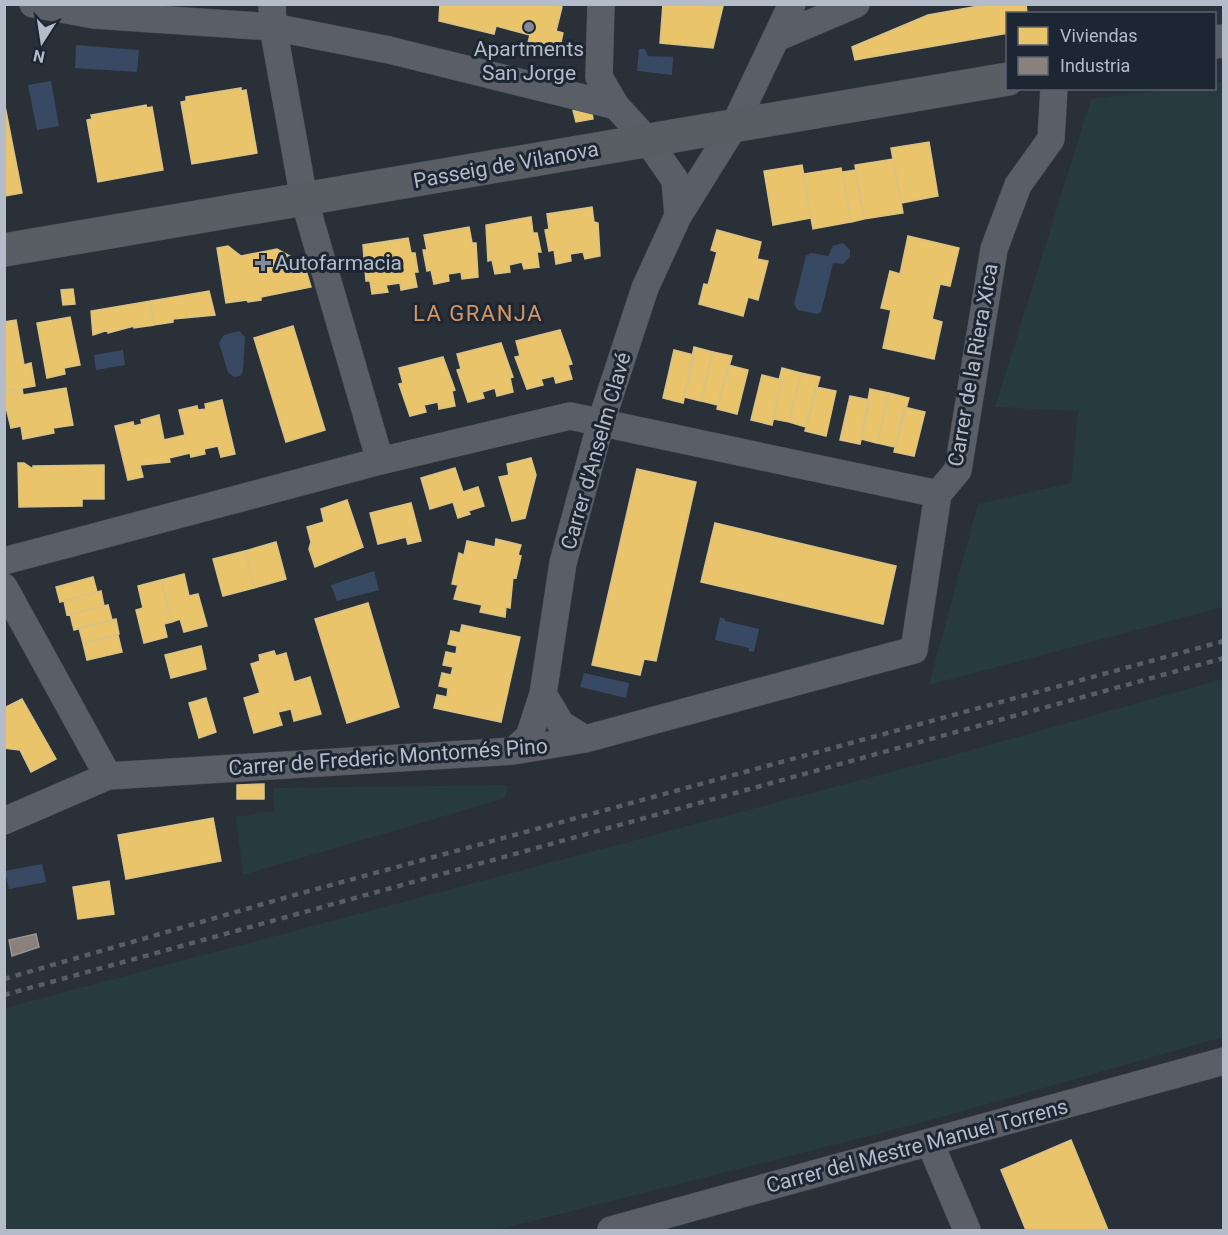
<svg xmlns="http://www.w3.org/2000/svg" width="1228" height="1235" viewBox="0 0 1228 1235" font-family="Roboto,sans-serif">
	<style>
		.green { fill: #273a3e }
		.water { fill: #384963 }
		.homes { fill: #e9c46a; stroke: #d9c286; stroke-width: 1.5 }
		.industry { fill: #8a817c; stroke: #979393; stroke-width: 1.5 }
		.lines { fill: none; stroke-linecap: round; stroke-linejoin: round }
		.street-casing { stroke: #484c53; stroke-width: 28 }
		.secondary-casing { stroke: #484c53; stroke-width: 34 }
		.street { stroke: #5a5e66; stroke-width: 27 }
		.secondary { stroke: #595d64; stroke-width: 33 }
		.rail { stroke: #595d64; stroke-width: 4.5; stroke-dasharray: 6 6; stroke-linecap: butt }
		.poi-dot { fill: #848b96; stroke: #1d2633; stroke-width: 2 }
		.labels { text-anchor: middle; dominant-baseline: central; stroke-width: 6; stroke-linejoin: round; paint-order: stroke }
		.poi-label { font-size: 21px; fill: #b4bcc9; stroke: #1d2633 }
		.street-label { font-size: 21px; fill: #b4bcc9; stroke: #1d2633 }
		.neighbourhood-label { font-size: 22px; letter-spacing: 1.5px; fill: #d59563; stroke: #1d2633 }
	</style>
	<rect width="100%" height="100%" fill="#2a3038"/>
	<path class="green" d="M1223,82V607L929,685L978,504L1071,483L1078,411L995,407L1091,99L1171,89L1214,88L1215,83Z
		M1223,679V1037L928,1121L497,1230H5V1008L943,758Z
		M507,785L506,798L243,875L236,817L274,811L273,788Z"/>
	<path class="water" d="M76,45L139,50L137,72L75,68Z
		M639,49H645L648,56L673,57L672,75L637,71Z
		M51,81L59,126L37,130L28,85Z
		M843,243L850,250V257L843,264L833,263L821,312L817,314L798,310L794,304L806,256L811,253L828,256L833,246Z
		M239,331L245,337L243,371L240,376L234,377L228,372L219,343L224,335Z
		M123,350L125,365L96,370L94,355Z
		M374,571L379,590L337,601L331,585Z
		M720,617L725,619V621L759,629L754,652L749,651V648L715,640Z
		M584,673L629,683L626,698L580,687Z
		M42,864L46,882L9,889L5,871Z"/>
	<path class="homes" d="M440,4H551L562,7L556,31L563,33L559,51L528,43L530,35L496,26L494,34L439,21Z
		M663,4L723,6L713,48L660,43Z
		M990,4H1026L1027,14H1008V33L855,60L852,47L928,15Z
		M241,88V91L246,90L257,153L192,164L181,102L186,101V97Z
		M4,101L22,193L4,196Z
		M146,105L147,108L152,107L163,170L98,182L87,120L92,119L91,115Z
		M591,107L593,119L576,122L573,110Z
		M929,142L938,196L901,203L891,148Z
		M893,159L903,213L864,219L855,165Z
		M802,165L811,218L773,225L764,171Z
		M841,168L851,222L813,229L803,174Z
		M855,170L864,219L851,222L842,172Z
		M592,207L594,222L598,223L600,256L585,259L583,252L570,254L571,261L556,264L554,250L549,251L545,230L549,229L547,214Z
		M531,217L533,233H537L541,252H537L539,267L524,269L522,262L509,265L510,272L495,274L492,260L488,261L486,225Z
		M469,227L472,243H476L478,277L462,279L461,272L448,274L449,281L434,284L431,270L427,271L423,250H427L424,235Z
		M717,230L761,242L757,259L768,261L758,300L748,297L743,316L699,304L704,284L708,285L717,252L711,250Z
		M908,236L959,248L950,286L940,284L932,319L942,322L934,359L883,348L891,310L881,308L890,271L900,274Z
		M408,238L411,253H415L418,272H414L417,287L401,290L400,283L386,285L388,292L372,294L370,281H366L363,245Z
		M228,246L241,256L277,249L304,264L311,287L261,297V300L248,302L247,300L226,303L217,248Z
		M73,289L75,304L63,305L61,290Z
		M209,291L215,315L173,319V322L154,325L150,301Z
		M150,301L154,325L134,328V326L108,333V330L93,335L91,311Z
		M70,317L80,365L64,368L65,374L47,378L37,323Z
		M16,320L24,365L31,363L35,386L6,391L4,322Z
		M293,326L325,430L286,442L254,338Z
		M560,330L572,364L568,365L572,379L556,383L554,376L541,379L543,385L527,389L515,357L520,356L516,341Z
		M501,343L513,377L510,378L513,392L497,396L495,388L482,392L484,398L468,402L457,370L461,369L457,354Z
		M694,347L713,352L701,401L684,397Z
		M674,350L694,355L683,403L663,398Z
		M713,352L732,356L718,405L701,401Z
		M443,357L455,390L452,391L455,406L439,409L438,402L424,405L426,412L410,416L399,384L403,383L399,368Z
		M728,365L748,370L737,414L717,409Z
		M782,368L801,373L789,422L773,419L782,380H779Z
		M801,373L820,377L806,427L789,422Z
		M762,375L782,380L772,425L751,420Z
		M816,387L836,391L826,436L805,431Z
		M22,388L23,395L66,388L73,425L53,428L54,433L23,439L21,426L11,428L4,399V391Z
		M870,389L889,393L877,443L861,439Z
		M889,393L909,398L895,447L877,443Z
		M850,396L870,400L860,444L840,440Z
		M222,400L235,454L221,457L218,446L204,449L205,454L191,457L190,453L169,458L170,462L140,465L143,477L128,480L115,426L133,422L134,426L142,424L141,420L159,415L164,440L185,435L179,410L197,406L198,410L206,409L205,404Z
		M904,407L925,412L914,456L894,452Z
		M531,458L536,475L525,518L512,521L499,477L509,475L507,464Z
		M18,463H24L33,469V466L104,465V499H82V506L19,507Z
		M455,468L463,492L478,487L484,506L468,511L470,514L458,518L453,502L430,509L421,478Z
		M637,469L696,482L656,661L644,659L640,675L592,665Z
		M347,500L363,547L315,567L309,549L311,542L307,527L324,522L321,509Z
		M411,503L421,541L408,544L406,537L378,544L370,513Z
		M715,523L896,566L883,624L701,582Z
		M496,539L521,545L518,555L521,556L516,578L513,577L510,608L506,607L505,617L480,612L482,605L454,599L458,585L452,584L459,553L464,555L467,541L495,547Z
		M276,542L286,579L254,588L245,551Z
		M245,551L254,588L223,596L213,559Z
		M184,574L189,596L198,594L207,626L184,632L180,619L172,622L161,580Z
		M93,577L97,592L60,602L56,587Z
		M161,580L172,622L164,624L167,637L144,643L136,610L143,608L138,586Z
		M101,591L104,606L67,615L64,601Z
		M368,603L399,707L347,723L315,619Z
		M108,605L112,620L74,630L70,614Z
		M116,619L119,634L83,643L79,628Z
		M462,625L520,637L501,722L434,708L437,695L447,697L448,688L439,686L442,673L451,675L453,667L443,665L446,652L456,654L457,646L448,644L451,631L460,633Z
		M118,635L122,652L87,660L83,643Z
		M201,646L206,669L171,678L165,655Z
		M274,651L276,656L286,653L294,682L310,677L321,714L294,721L291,709L278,712L282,725L254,733L244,698L260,693L251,664L260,661L259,655Z
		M206,698L216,732L199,738L189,703Z
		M22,699L56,759L31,772L20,750L4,748V708Z
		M264,784V799H237V785Z
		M213,818L221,861L126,879L118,835Z
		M109,881L114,914L78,919L73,887Z
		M1071,1140L1108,1230H1026L1001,1170Z"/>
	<path class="industry" d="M36,934L39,947L12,956L9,940Z"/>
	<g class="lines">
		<defs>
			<path id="street" d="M33,4L94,15L273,27L389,50L616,106
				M272,4L273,27L304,199L380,461
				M601,4L599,77L616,106L648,141L675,180L678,216
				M776,38L856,4
				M4,561L380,461L570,416L938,494
				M4,587L108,776
				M543,694L561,724L585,739
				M513,751L529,737L543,694L563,563L601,422L645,288L678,216L734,126L792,4
				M4,821L108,776L513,751L585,739L914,650L938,494L958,470L994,249L1018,185L1051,139L1054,88
				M930,1143L967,1230
				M611,1230L1224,1061"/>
			<path id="secondary" d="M1214,42L1224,41
				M4,250L1008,79"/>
		</defs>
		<use href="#street" class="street-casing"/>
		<use href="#secondary" class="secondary-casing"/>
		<use href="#street" class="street"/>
		<use href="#secondary" class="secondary"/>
		<path class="rail" d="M4,979L291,896L1224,641
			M4,995L1224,658"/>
	</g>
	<g class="poi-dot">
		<circle cx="529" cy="27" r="6"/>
		<path d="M260 254h6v6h6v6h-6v6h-6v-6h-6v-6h6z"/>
	</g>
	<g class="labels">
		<g class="poi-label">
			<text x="529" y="49">Apartments<tspan x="529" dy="24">San Jorge</tspan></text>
			<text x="275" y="263" text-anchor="start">Autofarmacia</text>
		</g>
		<g class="street-label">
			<text transform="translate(506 165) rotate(-10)">Passeig de Vilanova</text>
			<text transform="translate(973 365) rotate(-80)">Carrer de la Riera Xica</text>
			<text transform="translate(596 451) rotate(-74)">Carrer d'Anselm Clavé</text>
			<text transform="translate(388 757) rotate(-4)">Carrer de Frederic Montornés Pino</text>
			<text transform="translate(917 1146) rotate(-15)">Carrer del Mestre Manuel Torrens</text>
		</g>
		<g class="neighbourhood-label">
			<text x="478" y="313">LA GRANJA</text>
		</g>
	</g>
	<rect width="1228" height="1235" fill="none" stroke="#b4bcc9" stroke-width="12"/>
	<rect x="1006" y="12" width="210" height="78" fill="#1d2633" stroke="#59626f" stroke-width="1.5"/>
	<rect x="1018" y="27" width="30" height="18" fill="#e9c46a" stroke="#59626f" stroke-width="1.5"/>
	<text x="1060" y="42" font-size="18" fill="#b4bcc9">Viviendas</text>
	<rect x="1018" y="57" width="30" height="18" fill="#8a817c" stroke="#59626f" stroke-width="1.5"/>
	<text x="1060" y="72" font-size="18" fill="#b4bcc9">Industria</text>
	<g transform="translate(42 42) rotate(192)" stroke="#1d2633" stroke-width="4.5" paint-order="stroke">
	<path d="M0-4.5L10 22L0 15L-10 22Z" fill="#b4bcc9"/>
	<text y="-9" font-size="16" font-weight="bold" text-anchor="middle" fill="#b4bcc9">N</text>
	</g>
</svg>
